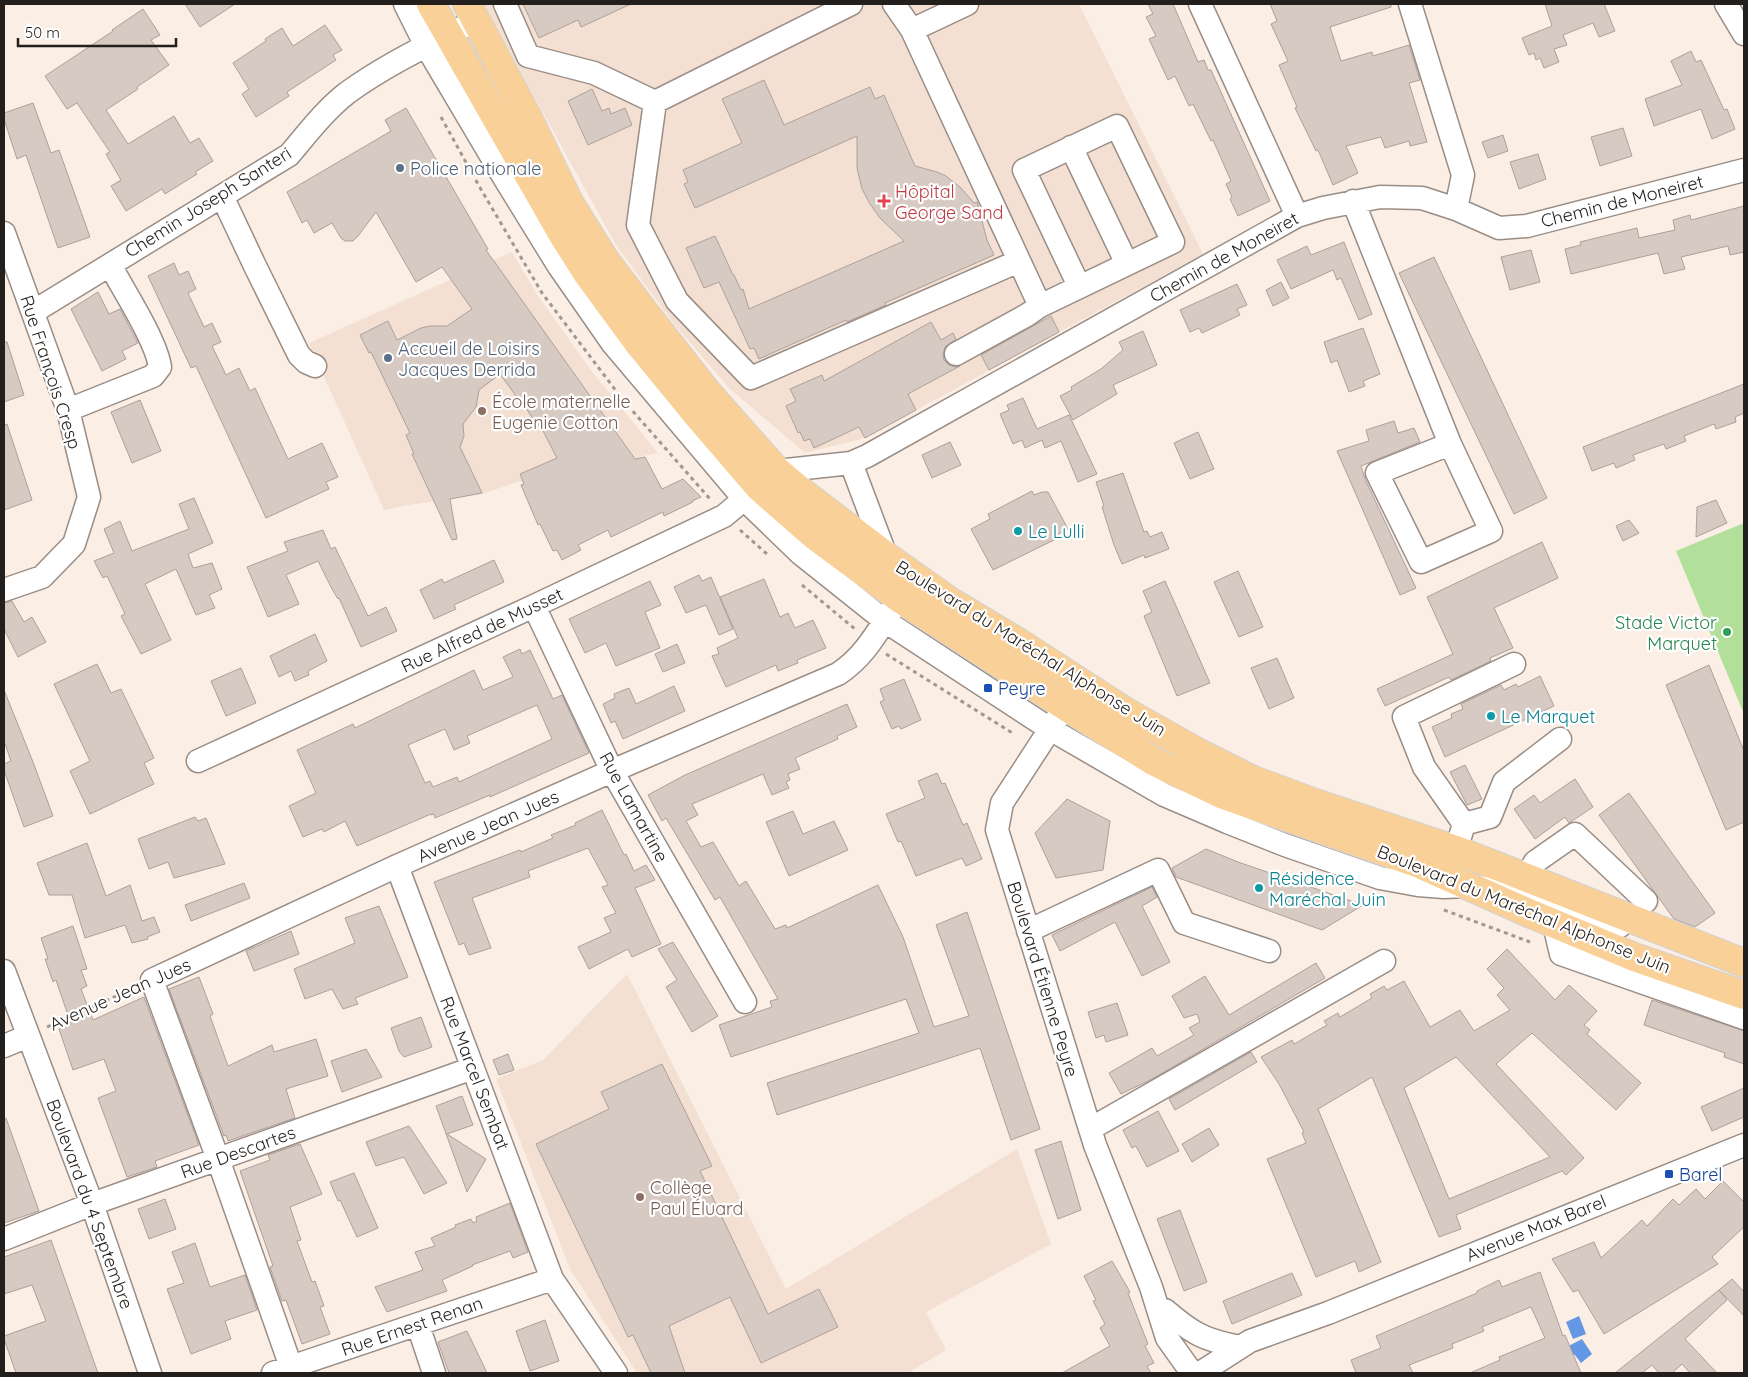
<svg xmlns="http://www.w3.org/2000/svg" width="1748" height="1377" viewBox="0 0 1748 1377" font-family="Quicksand,sans-serif">
	<style>
		.built { fill: #f3e0d2 }
		.green { fill: #b2df99 }
		.water { fill: #6598e4 }
		.building { fill: #d7cac3; stroke: #ada09a; fill-rule: evenodd }
		.lines { fill: none; stroke-linecap: round; stroke-linejoin: round }
		.minor-casing { stroke: #998d85; stroke-width: 25 }
		.major-casing { stroke: #d3d2d2; stroke-width: 30 }
		.path { stroke: #a19891; stroke-width: 3; stroke-dasharray: 4 4; stroke-linecap: butt }
		.minor { stroke: #fff; stroke-width: 22 }
		.major { stroke: #f9d198; stroke-width: 28 }
		.service-dot { fill: #5c6f8a; stroke: #fff; stroke-width: 2 }
		.health-dot { fill: #e0444e; stroke: #fff; stroke-width: 2 }
		.education-dot { fill: #8d6e63; stroke: #fff; stroke-width: 2 }
		.culture-dot { fill: #0f9aa8; stroke: #fff; stroke-width: 2 }
		.leisure-dot { fill: #2e9e5b; stroke: #fff; stroke-width: 2 }
		.transit-dot { fill: #1a4fb4; stroke: #fff; stroke-width: 2 }
		.labels { text-anchor: middle; dominant-baseline: central; stroke-width: 4.5; stroke-linejoin: round; paint-order: stroke }
		.service-label { font-size: 18px; fill: #4e5e75; stroke: #fff; text-anchor: start }
		.health-label { font-size: 18px; fill: #be3a42; stroke: #fff; text-anchor: start }
		.street-label { font-size: 18px; fill: #231f1c; stroke: #fff }
		.education-label { font-size: 18px; fill: #785e54; stroke: #fff; text-anchor: start }
		.culture-label { font-size: 18px; fill: #0d838f; stroke: #fff; text-anchor: start }
		.leisure-label { font-size: 18px; fill: #27864d; stroke: #fff; text-anchor: end }
		.transit-label { font-size: 18px; fill: #164399; stroke: #fff; text-anchor: start }
	</style>
	<rect width="100%" height="100%" fill="#fbeee5"/>
	<path class="built" d="M483,4H1079L1203,254L865,438L805,453L730,389L674,324L616,245Z
		M512,252L536,293L590,369L658,453L592,466L555,477L517,482L482,494L409,505L384,510L309,343Z
		M627,974L786,1289L1017,1149L1051,1244L926,1312L946,1350L908,1373H637L570,1269L496,1079L543,1060Z"/>
	<path class="green" d="M1744,523V714L1676,551Z"/>
	<path class="water" d="M1579,1316L1586,1334L1573,1339L1566,1322Z
		M1582,1339L1592,1354L1581,1363L1575,1355L1557,1352Z"/>
	<path class="building" d="M185,4H235L200,27Z
		M523,4H631L581,27L578,20L539,38Z
		M1148,4H1173L1198,62L1204,60L1208,70H1211L1270,201L1238,216L1230,199L1232,197L1226,184L1231,181L1213,140L1211,141L1193,104L1189,106L1175,76L1168,80L1149,39L1156,36L1146,17L1153,14Z
		M1270,4H1391V7L1330,27L1341,61L1372,52L1373,56L1409,45L1420,80L1409,83L1427,142L1410,146L1409,141L1385,148L1381,137L1346,146L1358,173L1333,185L1318,150L1316,151L1295,108L1297,107L1279,65L1288,61L1271,24L1277,21Z
		M1545,4H1604L1615,31L1599,37L1593,23L1563,35L1567,45L1554,49L1559,62L1544,68L1540,58L1536,60L1534,53L1529,55L1522,38L1552,26Z
		M143,9L160,35L151,40L169,65L137,87L138,89L106,110L128,144L174,116L190,143L199,138L213,161L195,172L197,174L165,194L162,189L126,211L111,186L121,180L106,154L110,152L77,103L67,109L45,76L113,31L112,30Z
		M325,25L342,50L333,55L336,60L287,92L289,96L256,117L242,94L249,89L233,63L266,41L265,39L282,28L293,46Z
		M1691,51L1696,62L1701,60L1724,110L1727,109L1735,129L1712,139L1701,109L1654,126L1645,99L1682,85L1671,61Z
		M764,80L784,125L870,87L875,99L884,95L915,166L937,172L946,176L961,188L974,203L977,202L987,240L994,255L885,303L886,305L847,322L846,320L759,359L754,348L750,349L719,282L704,288L686,248L715,236L733,275H734L741,290L743,289L749,309L904,241L880,218L870,204L862,189L857,168V136L695,208L684,184L688,182L683,170L742,143L722,99Z
		M592,89L602,111L609,108L611,114L625,108L632,125L588,145L568,101Z
		M33,103L51,153L59,150L90,237L58,248L26,155L17,159L4,119V113Z
		M406,108L488,249L486,250L635,459L645,457L662,489L683,479L701,497L692,501L693,502L664,516L663,512L611,537L608,530L578,545L581,550L562,560L557,550L553,551L540,524L538,525L521,485L524,484L520,474L557,458L542,429L531,416L523,403L516,396L500,374L479,390L476,407L463,424L464,436L460,447L482,493L450,499L457,539L452,540L412,454H414L406,435L410,433L371,352L369,353L360,335L388,321L397,340L421,328L430,326H447L472,309L442,267L416,282L376,212L358,236L353,241H345L341,238L332,223L314,233L307,220L302,223L287,192L391,131L385,120Z
		M1623,128L1632,156L1600,166L1591,137Z
		M1503,135L1508,151L1488,158L1482,142Z
		M1538,154L1546,179L1519,189L1510,162Z
		M1744,206V252L1730,255L1728,246L1681,257L1685,269L1664,274L1658,253L1571,274L1565,249L1581,245L1580,242L1637,228L1639,238L1675,230L1673,220L1690,215L1691,220Z
		M1344,242L1372,314L1359,320L1341,278L1337,280L1333,270L1291,289L1277,260L1307,246L1311,255Z
		M1531,250L1540,282L1510,290L1501,257Z
		M1434,257L1547,498L1514,514L1399,273Z
		M174,263L179,275L188,271L196,289L188,293L204,327L212,323L221,342L212,346L226,375L239,368L250,391L255,388L288,459L322,443L338,477L326,482L329,489L266,518L196,366L191,368L148,276Z
		M1281,282L1289,298L1273,306L1266,290Z
		M1237,284L1247,305L1237,309L1240,315L1202,333L1199,328L1190,332L1180,310Z
		M98,292L109,314L120,309L138,343L122,351L126,359L102,371L71,309Z
		M1051,316L1059,332L989,370L981,355Z
		M931,322L941,340L953,333L956,339L945,347L943,354L944,360L949,365L955,367L960,366L908,394L916,410L865,438L859,427L814,448L810,439L804,441L800,432L798,433L786,406L796,401L790,389L822,375L824,381Z
		M1363,328L1380,374L1363,381L1365,386L1349,392L1337,360L1331,363L1324,342Z
		M1143,331L1157,365L1113,385L1117,394L1073,420L1060,396L1072,390L1071,387L1101,369L1123,350L1119,342Z
		M4,342H7L24,395L4,402Z
		M1744,384V413L1735,417L1736,422L1716,429L1714,424L1684,436L1686,441L1666,449L1664,444L1633,455L1635,460L1616,468L1614,463L1592,471L1583,447Z
		M1023,398L1037,429L1069,415L1097,474L1078,482L1061,441L1045,448L1042,440L1025,448L1022,440L1013,444L1000,414L1009,410L1007,405Z
		M140,400L161,451L132,463L111,412Z
		M1394,421L1398,433L1414,428L1420,442L1361,466L1365,479L1416,588L1400,595L1337,451L1369,441L1366,430Z
		M7,424L32,500L4,510V425Z
		M1198,432L1214,469L1190,479L1174,443Z
		M950,442L961,465L932,478L922,455Z
		M1123,473L1144,532L1147,531L1150,537L1162,532L1169,549L1145,558L1144,555L1122,564L1114,545L1102,507L1104,506L1096,482Z
		M1032,491L1034,495L1042,492H1048L1068,529L1057,535L1058,538L993,570L971,529L990,519L988,514Z
		M194,498L213,543L188,554L193,568L212,563L222,589L209,595L215,608L196,615L176,569L145,584L171,640L141,654L121,616L125,614L107,576L103,578L94,561L114,553L104,529L120,521L132,551L189,529L179,504Z
		M1716,500L1727,523L1696,537L1697,507Z
		M1629,520L1639,533L1623,541L1616,526Z
		M323,530L331,549L335,547L368,616L386,607L397,631L361,647L339,598L338,599L332,589L318,561L286,575L299,604L268,617L247,567L288,551L284,542Z
		M1542,542L1558,578L1494,608L1513,648L1490,658L1491,661L1451,680L1449,677L1385,706L1377,689L1453,654L1427,597Z
		M494,560L504,582L454,605L456,609L434,619L420,590L442,579L444,583Z
		M1238,571L1263,627L1239,637L1214,582Z
		M699,575L702,581L711,577L733,629L719,635L706,605L686,613L674,587Z
		M764,579L780,617L788,613L795,628L813,620L826,648L797,660L798,663L778,671L776,665L726,687L712,656L719,654L717,648L738,638L720,597Z
		M650,581L661,605L645,612L660,648L616,666L606,643L585,653L569,619Z
		M1165,581L1210,683L1177,696L1144,616L1152,612L1143,591Z
		M12,601L24,622L32,617L46,642L18,657L4,629V603Z
		M315,634L327,661L308,671L309,675L295,681L291,671L279,677L270,656Z
		M677,644L685,663L663,672L655,654Z
		M520,649L522,654L530,650L553,699L562,695L589,753L490,797V795L435,818L434,814L431,815V814L357,846L345,821L324,832L322,829L303,837L289,806L316,793L297,750L353,724L355,728L474,670L483,690L513,677L503,657ZM537,705L552,739L459,782L457,777L433,787L430,781L425,783L408,745L445,729L454,750L470,743L467,736Z
		M1277,658L1294,698L1269,709L1251,668Z
		M97,664L111,693L121,689L154,758L144,763L154,784L90,814L70,771L90,761L54,684Z
		M1709,665L1744,751V822L1726,830L1666,685Z
		M241,668L256,703L226,716L211,681Z
		M1540,676L1554,706L1445,757L1432,727L1452,718L1451,714L1463,709L1461,704L1501,685L1504,690L1516,684L1518,687Z
		M904,679L921,720L901,729L899,726L892,729L880,702L884,700L880,689Z
		M674,686L685,711L623,739L615,721L611,723L603,704L615,698L614,694L629,688L636,704Z
		M4,690L33,762L53,816L24,827L4,770V764L11,761L4,741Z
		M847,704L857,727L837,736L838,739L795,758L800,769L788,774L790,780L786,782L789,788L772,795L763,774L692,804L698,815L686,821L701,847L713,842L739,886L746,881L775,929L786,925L787,928L878,885L903,937L934,1027L969,1016L936,925L967,912L1040,1129L1011,1140L980,1048L777,1115L767,1083L919,1033L906,999L731,1057L719,1025L772,1007L770,1001L778,999L720,897L715,900L666,818L662,821L648,795L685,775Z
		M1465,765L1482,799L1467,805L1450,772Z
		M937,773L942,784L945,783L963,825L967,823L982,859L966,866L962,858L916,876L901,841L898,842L886,814L925,798L918,781Z
		M1575,779L1593,807L1569,823L1565,817L1535,839L1514,809L1534,795L1540,803Z
		M1629,793L1715,913L1695,927L1674,919L1599,815Z
		M1067,799L1110,821L1103,870L1056,878L1035,833Z
		M602,810L624,855L626,854L634,871L646,865L655,880L635,888L661,944L632,957L628,949L589,969L578,947L611,932L604,918L616,913L602,887L608,885L588,848L528,871L530,877L472,898L491,948L469,955L464,943L459,945L434,882L520,850L521,852L553,838L551,835L576,825L575,823Z
		M793,811L803,834L834,821L848,850L789,876L766,822Z
		M195,817L198,821L206,818L225,864L174,878L168,862L149,869L138,839Z
		M87,843L106,896L130,885L142,921L154,917L160,932L147,937L148,939L132,943L125,925L85,938L72,895H49L37,863Z
		M1206,849L1238,862L1363,905L1322,930L1176,877L1172,868Z
		M244,883L250,898L191,921L185,905Z
		M1152,887L1157,897L1142,906L1170,962L1142,976L1115,922L1060,951L1052,935Z
		M379,906L408,977L355,998L358,1004L343,1009L332,989L305,999L294,969L355,943L345,918Z
		M73,926L87,969L81,970L87,986L81,989L93,1020L144,997L199,1145L155,1161L157,1167L127,1177L98,1098L116,1091L104,1059L73,1070L59,1029L71,1024L56,980L53,982L45,959H48L41,938Z
		M291,931L299,954L254,971L246,951Z
		M673,942L718,1016L692,1032L666,987L677,980L658,949Z
		M1507,949L1555,1000L1569,985L1597,1011L1584,1025L1590,1030L1587,1034L1641,1083L1616,1110L1532,1033L1496,1064L1584,1158L1566,1175L1562,1171L1456,1215L1461,1229L1439,1237L1372,1077L1318,1109L1381,1262L1359,1272L1355,1261L1316,1277L1267,1159L1306,1143L1302,1133L1304,1132L1279,1084L1261,1057L1292,1040L1294,1044L1327,1025L1324,1021L1338,1013L1340,1017L1372,998L1370,994L1384,986L1387,990L1404,981L1430,1027L1460,1010L1474,1031L1510,1010L1497,995L1504,988L1487,969ZM1456,1057L1550,1157L1449,1199L1404,1088Z
		M1316,963L1325,978L1152,1079L1121,1094L1109,1073L1152,1048L1157,1056L1194,1035L1189,1028L1200,1022L1197,1014L1184,1018L1172,996L1205,976L1229,1015Z
		M199,977L213,1014L210,1016L228,1066L272,1045L274,1052L316,1039L328,1076L286,1089L295,1118L228,1141L226,1135L224,1136L169,989Z
		M1652,1000L1744,1031V1064L1724,1057L1725,1053L1644,1025Z
		M1117,1003L1128,1035L1106,1042L1104,1035L1096,1038L1088,1012Z
		M421,1017L432,1047L404,1057L399,1051L391,1028Z
		M366,1049L382,1077L342,1092L331,1061Z
		M1251,1052L1257,1062L1175,1110L1169,1099Z
		M508,1054L514,1070L499,1075L493,1060Z
		M662,1064L712,1166L700,1171L768,1314L819,1289L838,1327L761,1363L730,1297L669,1326L685,1373H651L633,1335L628,1337L536,1144L609,1109L601,1092Z
		M1744,1088V1117L1712,1131L1701,1107Z
		M462,1096L473,1125L447,1134L486,1159L467,1192L436,1106Z
		M1158,1111L1179,1151L1147,1167L1136,1146L1132,1148L1123,1130Z
		M4,1118H6L39,1211L4,1223Z
		M409,1126L447,1183L424,1194L404,1157L376,1166L366,1142Z
		M1209,1128L1219,1145L1192,1162L1182,1144Z
		M1061,1141L1081,1210L1058,1219L1035,1150Z
		M300,1144L322,1194L290,1207L301,1240L297,1241L312,1282L315,1281L324,1306L320,1307L330,1334L302,1344L286,1300L282,1301L270,1267L273,1266L240,1171L270,1160L268,1155Z
		M354,1173L378,1228L357,1237L340,1200L338,1201L330,1182Z
		M1723,1181L1744,1202V1227L1712,1257L1718,1264L1604,1334L1578,1290L1573,1292L1552,1259L1594,1242L1601,1258L1642,1220L1647,1226L1673,1199L1679,1205L1696,1189L1705,1199Z
		M165,1199L176,1229L149,1239L138,1209Z
		M510,1203L528,1252L513,1258L510,1251L472,1265L473,1266L442,1280L447,1291L387,1312L375,1287L423,1270L415,1252L435,1246L431,1238L456,1227L455,1225L471,1219L473,1223L477,1221L476,1217Z
		M1180,1210L1207,1282L1184,1291L1157,1219Z
		M51,1240L94,1362L98,1373H16L4,1339V1336L46,1321L32,1285L4,1294V1257Z
		M195,1243L210,1287L245,1275L257,1310L225,1321L231,1339L191,1354L167,1289L184,1283L172,1252Z
		M1112,1261L1130,1292L1128,1293L1148,1344L1145,1346L1154,1363L1147,1366L1151,1373H1062L1110,1346L1100,1328L1105,1324L1093,1301L1096,1300L1084,1276Z
		M1540,1272L1563,1336L1565,1335L1581,1373H1470L1500,1360L1499,1357L1545,1338L1531,1307L1482,1327L1484,1331L1452,1344L1453,1348L1409,1365L1413,1373H1356L1351,1360L1381,1348L1376,1336L1477,1293V1291L1499,1280L1502,1287Z
		M1292,1273L1302,1295L1232,1324L1223,1301Z
		M1732,1279L1744,1292V1316L1719,1290Z
		M1719,1290L1727,1300L1685,1339L1717,1373H1690L1682,1364L1672,1373H1659L1652,1365L1642,1373H1615Z
		M545,1320L559,1361L530,1371L516,1331Z
		M467,1331L487,1373H449L438,1342Z"/>
	<g class="lines">
		<defs>
			<path id="minor" d="M405,4L426,46L500,171L558,265L613,344L744,499L801,554L885,621L1050,729L1164,795L1227,822L1285,845L1380,878L1418,885L1444,887L1468,886L1517,892L1613,925L1620,926
				M505,4L528,56L594,73L655,102L851,4
				M894,4L912,30
				M967,4L912,30L1040,306
				M1200,4L1297,216
				M1410,4L1463,175L1456,209
				M1726,4L1744,34
				M655,102L638,225L677,301L751,378L1019,261
				M1071,147L1127,264
				M222,196L255,266L299,355L306,362L315,366
				M1353,201L1450,444L1491,531L1421,562L1377,473L1450,444
				M4,233L68,410L89,497L74,544L42,577L4,590
				M33,312L289,155C307,134 325,110 347,93C387,64 432,43 477,20
				M956,354L1027,315L1040,306L1173,242L1117,126L1024,170L1079,286
				M68,410L153,376L160,367C156,340 124,291 110,265
				M851,463L886,556
				M777,471L851,463L867,456L1297,216L1323,208L1380,197L1422,198L1456,209L1499,228L1527,226L1744,170
				M534,606L612,771L745,1002
				M1058,717L1002,803L997,830L1095,1145L1151,1287L1167,1338L1192,1373
				M198,761L534,606L724,516L755,490
				M1464,824L1490,817L1504,782L1560,739
				M1456,850L1464,824L1424,767L1404,717L1514,664
				M397,866L552,1279L616,1373
				M1527,877L1535,862L1575,834L1646,901
				M1554,924L1561,954L1744,1018
				M1028,931L1158,870L1184,923L1269,951
				M4,971L92,1204L150,1373
				M4,1046L28,1036
				M1090,1129L1384,961
				M4,1239L92,1204L473,1068
				M1165,1310C1193,1334 1204,1340 1240,1347
				M418,1325L434,1373
				M291,1367L218,1159L152,980L397,866L612,771L838,674C864,657 876,634 893,608
				M273,1373L552,1279
				M1200,1373L1250,1341L1328,1313L1744,1145"/>
			<path id="major" d="M431,4L563,235L587,273L639,344L698,416L759,487L815,536L899,598L1065,706L1155,762L1221,794L1417,863L1531,914L1637,958L1744,995
				M467,4L527,116L570,204L605,260L646,314L707,392L777,471L803,493L886,556L951,602L1018,642L1128,713L1199,753L1253,780L1318,804L1456,850L1744,963"/>
		</defs>
		<use href="#minor" class="minor-casing"/>
		<use href="#major" class="major-casing"/>
		<path class="path" d="M441,117L479,186L542,293L623,400L710,499
			M740,530L767,554
			M802,585L855,629
			M886,654L1014,734
			M1444,910L1530,942
			M47,1027L132,989"/>
		<use href="#minor" class="minor"/>
		<use href="#major" class="major"/>
	</g>
	<g class="service-dot">
		<circle cx="400" cy="168" r="5"/>
		<circle cx="388" cy="358" r="5"/>
	</g>
	<path class="health-dot" d="M881.5 193.5h5v5h5v5h-5v5h-5v-5h-5v-5h5z"/>
	<g class="education-dot">
		<circle cx="482" cy="411" r="5"/>
		<circle cx="640" cy="1197" r="5"/>
	</g>
	<g class="culture-dot">
		<circle cx="1018" cy="531" r="5"/>
		<circle cx="1491" cy="716" r="5"/>
		<circle cx="1259" cy="888" r="5"/>
	</g>
	<circle class="leisure-dot" cx="1727" cy="632" r="5"/>
	<g class="transit-dot">
		<rect x="983" y="683" width="10" height="10" rx="2.5"/>
		<rect x="1664" y="1169" width="10" height="10" rx="2.5"/>
	</g>
	<g class="labels">
		<g class="service-label">
			<text x="410" y="168">Police nationale</text>
			<text x="398" y="348">Accueil de Loisirs<tspan x="398" dy="21">Jacques Derrida</tspan></text>
		</g>
		<g class="health-label">
			<text x="895" y="191">Hôpital<tspan x="895" dy="21">George Sand</tspan></text>
		</g>
		<g class="street-label">
			<text transform="translate(1622 201) rotate(-14)">Chemin de Moneiret</text>
			<text transform="translate(208 202) rotate(-32)">Chemin Joseph Santeri</text>
			<text transform="translate(1224 257) rotate(-29)">Chemin de Moneiret</text>
			<text transform="translate(51 372) rotate(72)">Rue François Cresp</text>
			<text transform="translate(482 630) rotate(-25)">Rue Alfred de Musset</text>
			<text transform="translate(1031 648) rotate(32)">Boulevard du Maréchal Alphonse Juin</text>
			<text transform="translate(634 807) rotate(61)">Rue Lamartine</text>
			<text transform="translate(488 826) rotate(-24)">Avenue Jean Jues</text>
			<text transform="translate(1524 909) rotate(22)">Boulevard du Maréchal Alphonse Juin</text>
			<text transform="translate(1043 979) rotate(73)">Boulevard Étienne Peyre</text>
			<text transform="translate(120 994) rotate(-24)">Avenue Jean Jues</text>
			<text transform="translate(475 1073) rotate(69)">Rue Marcel Sembat</text>
			<text transform="translate(238 1152) rotate(-20)">Rue Descartes</text>
			<text transform="translate(90 1204) rotate(70)">Boulevard du 4 Septembre</text>
			<text transform="translate(1536 1228) rotate(-22)">Avenue Max Barel</text>
			<text transform="translate(412 1326) rotate(-19)">Rue Ernest Renan</text>
		</g>
		<g class="education-label">
			<text x="492" y="401">École maternelle<tspan x="492" dy="21">Eugenie Cotton</tspan></text>
			<text x="650" y="1187">Collège<tspan x="650" dy="21">Paul Éluard</tspan></text>
		</g>
		<g class="culture-label">
			<text x="1028" y="531">Le Lulli</text>
			<text x="1501" y="716">Le Marquet</text>
			<text x="1269" y="878">Résidence<tspan x="1269" dy="21">Maréchal Juin</tspan></text>
		</g>
		<g class="leisure-label">
			<text x="1717" y="622">Stade Victor<tspan x="1717" dy="21">Marquet</tspan></text>
		</g>
		<g class="transit-label">
			<text x="998" y="688">Peyre</text>
			<text x="1679" y="1174">Barel</text>
		</g>
	</g>
	<rect width="1748" height="1377" fill="none" stroke="#231f1c" stroke-width="10"/>
	<path d="M18 38v8h158v-8" fill="none" stroke="#231f1c" stroke-width="2.5"/>
	<text x="25" y="38" font-size="15" fill="#231f1c" stroke="#ffffff" stroke-width="4" paint-order="stroke">50 m</text>
</svg>
